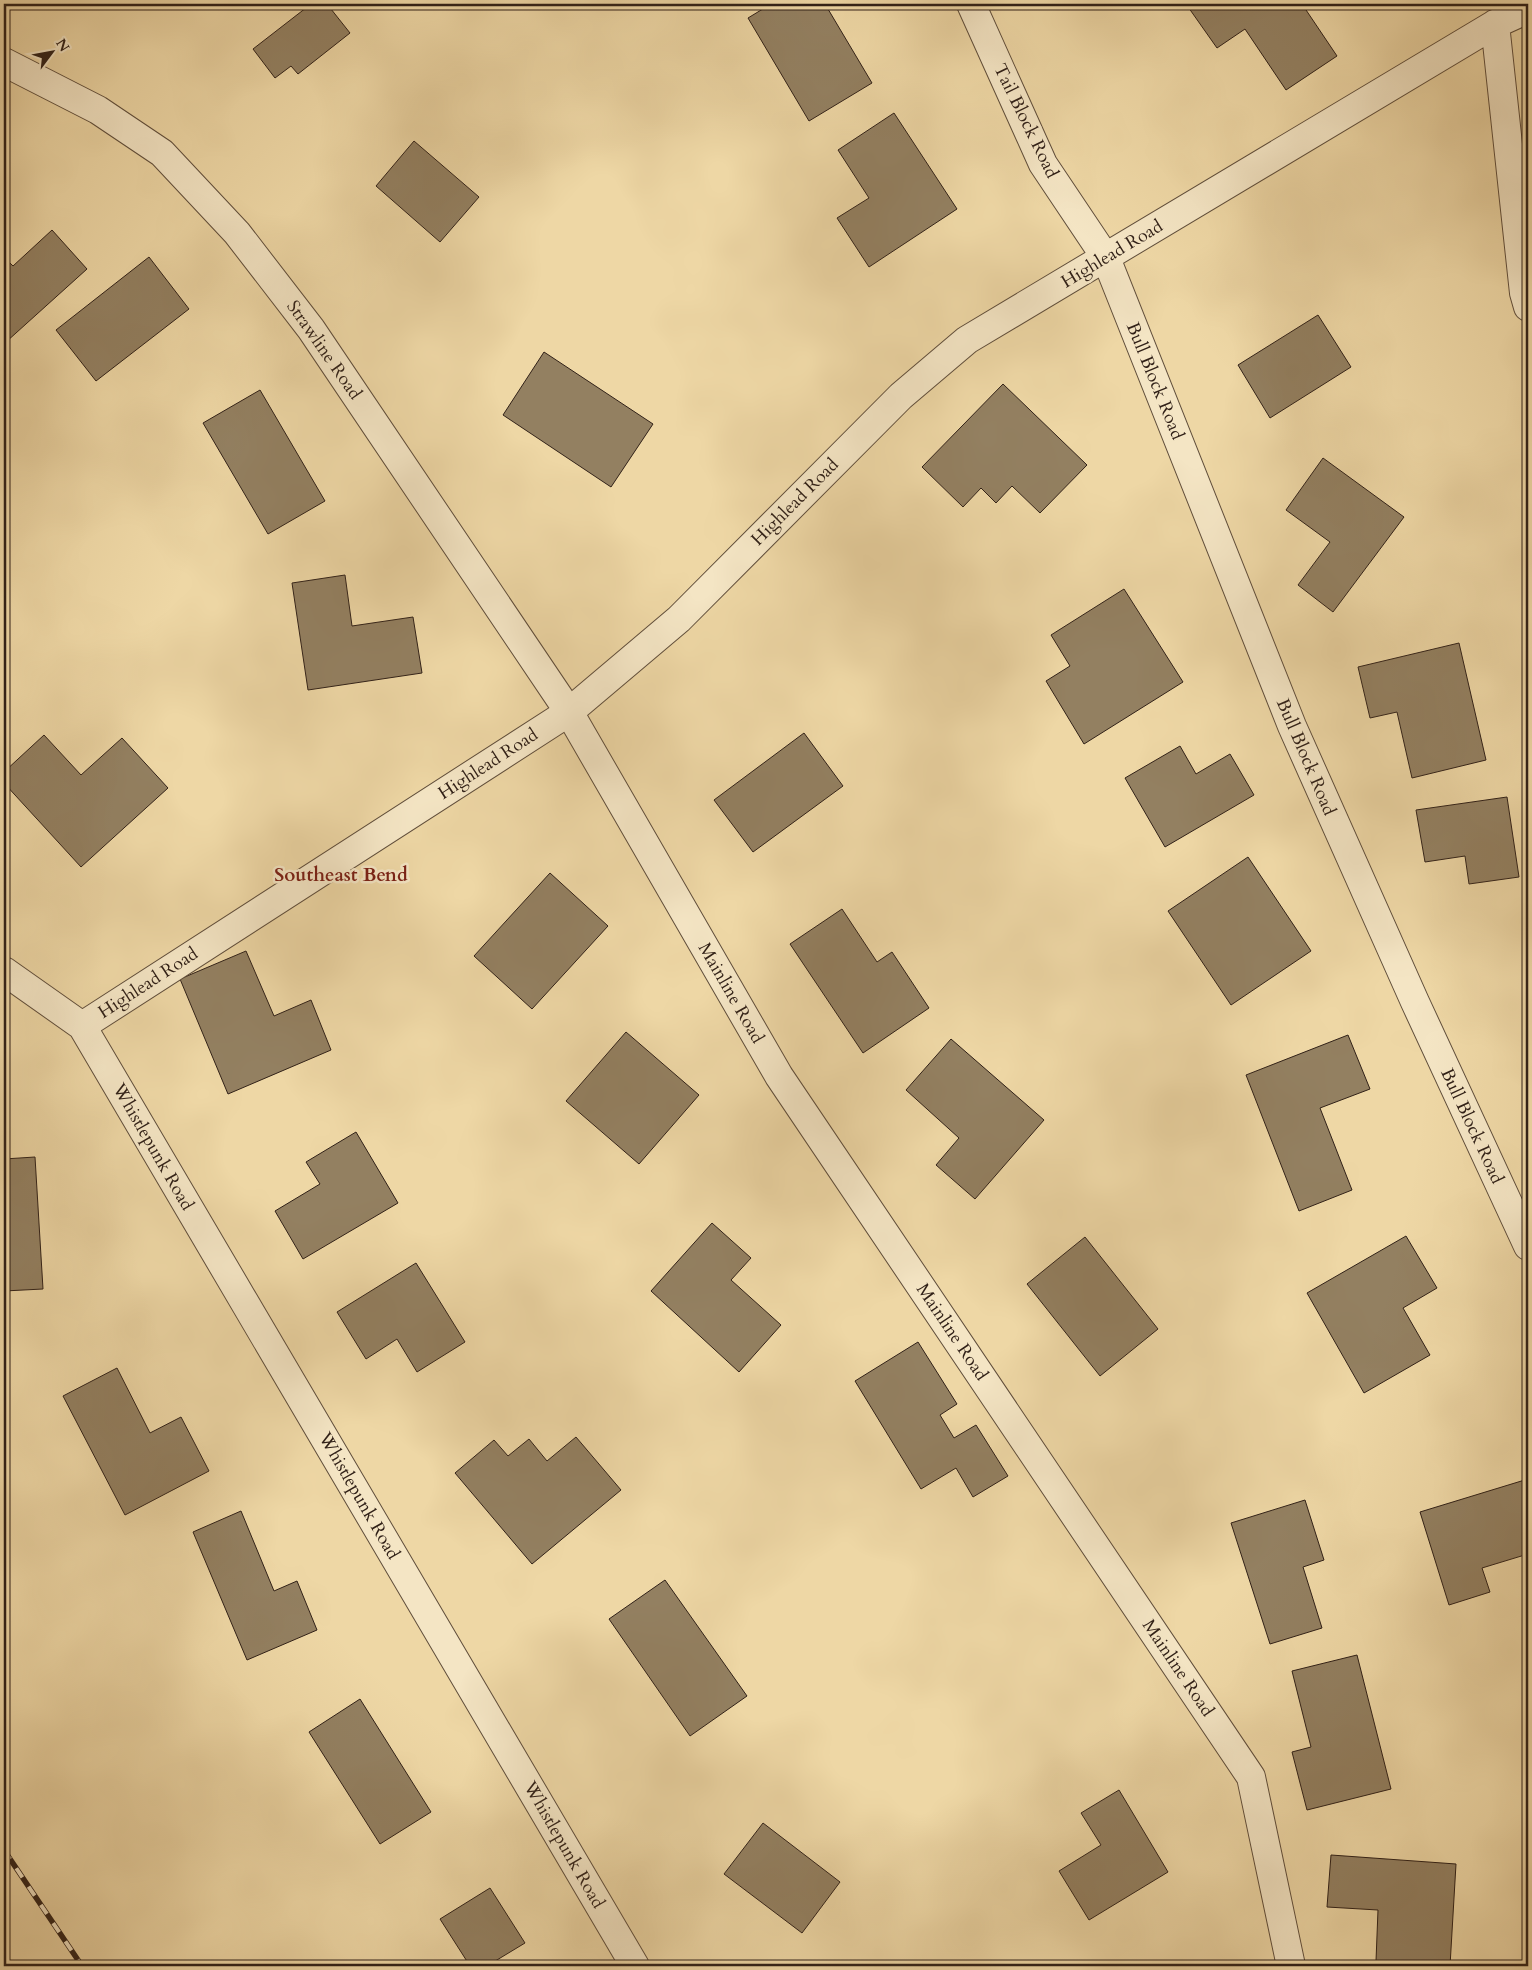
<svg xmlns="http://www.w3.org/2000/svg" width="1532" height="1970" viewBox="0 0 1532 1970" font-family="Cardo,serif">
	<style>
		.building { fill: #938061; stroke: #312118 }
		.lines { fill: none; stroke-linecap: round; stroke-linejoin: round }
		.minor-casing { stroke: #604e3b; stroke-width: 30 }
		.minor { stroke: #f4e5c4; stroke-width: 28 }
		.rail-casing { stroke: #312118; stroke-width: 5.5 }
		.rail { stroke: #f4e5c4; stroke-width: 4; stroke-dasharray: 11; stroke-linecap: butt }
		.labels { text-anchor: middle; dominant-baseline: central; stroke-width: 5; stroke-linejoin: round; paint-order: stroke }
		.street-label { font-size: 18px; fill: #312118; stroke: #f4e5c4 }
		.neighbourhood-label { font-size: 19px; font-weight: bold; fill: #7a1f14; stroke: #f4e5c4 }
	</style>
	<rect width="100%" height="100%" fill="#eed7a5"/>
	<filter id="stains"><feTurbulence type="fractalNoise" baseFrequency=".004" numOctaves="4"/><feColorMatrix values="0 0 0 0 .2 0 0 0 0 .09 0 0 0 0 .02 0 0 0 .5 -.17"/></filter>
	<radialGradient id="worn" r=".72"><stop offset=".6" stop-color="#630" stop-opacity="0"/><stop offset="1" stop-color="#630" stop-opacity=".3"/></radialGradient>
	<path class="building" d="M311,4H327L350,33L298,74L291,66L275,78L253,49Z
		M771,4H825L872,83L809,121L748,18Z
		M1186,4H1302L1337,56L1286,90L1245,29L1217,48Z
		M894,113L957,209L869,267L837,218L869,198L838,150Z
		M414,141L479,197L440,242L376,186Z
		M52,230L87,269L6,342L4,340V257L13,266Z
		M149,257L189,309L96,381L56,330Z
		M1318,315L1351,367L1270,418L1238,365Z
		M544,352L653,424L611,487L503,415Z
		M1003,384L1087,465L1040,513L1012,486L996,503L981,488L963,507L922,467Z
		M260,390L325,501L268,534L203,423Z
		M1323,458L1404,517L1333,612L1298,585L1330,542L1286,510Z
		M345,575L352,626L413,617L422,673L308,690L292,583Z
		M1124,589L1183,682L1084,744L1046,681L1070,666L1051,635Z
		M1459,643L1486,760L1412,778L1397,712L1370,718L1358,667Z
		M804,733L843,786L753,852L714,800Z
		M44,735L81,775L122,738L168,788L81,867L4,783V772Z
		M1180,746L1196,774L1230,754L1254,795L1165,847L1125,778Z
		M1507,797L1519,877L1469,884L1465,856L1425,862L1416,810Z
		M1248,857L1311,951L1231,1005L1168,911Z
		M550,873L608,926L532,1009L474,956Z
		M842,909L877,962L892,952L929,1008L863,1053L790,944Z
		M246,951L274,1016L311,1000L331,1050L228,1094L180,979Z
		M626,1032L699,1095L639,1164L566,1101Z
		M1348,1035L1370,1089L1320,1108L1352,1190L1299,1211L1246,1075Z
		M951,1039L1044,1120L975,1199L936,1165L959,1138L906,1090Z
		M356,1132L398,1203L303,1259L275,1211L320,1184L306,1162Z
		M35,1157L43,1289L4,1291V1159Z
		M712,1223L751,1258L731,1280L781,1325L739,1372L651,1291Z
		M1406,1236L1437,1288L1403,1308L1430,1355L1364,1393L1307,1293Z
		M1085,1237L1158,1329L1100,1376L1027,1284Z
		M416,1263L465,1342L417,1372L397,1339L366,1359L337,1312Z
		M918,1342L957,1404L940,1415L954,1438L976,1425L1008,1476L973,1497L956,1468L921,1489L855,1381Z
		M117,1368L150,1433L181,1417L209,1471L125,1515L63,1396Z
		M576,1437L621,1490L532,1564L455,1473L494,1440L508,1456L529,1439L547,1461Z
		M1528,1479V1554L1482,1568L1490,1592L1449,1605L1420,1512Z
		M1305,1500L1324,1560L1303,1567L1322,1628L1270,1644L1231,1523Z
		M241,1511L274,1591L297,1581L317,1630L247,1660L193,1532Z
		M665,1580L747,1696L690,1736L609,1619Z
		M1357,1655L1391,1789L1307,1810L1292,1752L1311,1747L1292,1671Z
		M360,1699L431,1812L380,1844L309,1732Z
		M1119,1790L1168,1872L1089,1920L1059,1871L1101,1845L1081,1813Z
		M763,1823L840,1882L802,1933L724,1874Z
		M1331,1855L1456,1864L1450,1966L1376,1961L1378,1910L1327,1907Z
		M490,1888L525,1943L487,1966H470L440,1919Z"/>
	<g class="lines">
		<defs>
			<path id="minor" d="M971,4L1043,164L1106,258L1292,726L1415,1002L1528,1246
				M1495,24L1524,293L1528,307
				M4,62L98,110L162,153L237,233L311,329L569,712L779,1076L1251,1777L1291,1966
				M4,971L82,1026L635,1966
				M82,1026L569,712L679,619L901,396L967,340L1495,24L1528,9"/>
		</defs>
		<use href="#minor" class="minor-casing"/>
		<use href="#minor" class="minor"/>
		<defs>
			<path id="rail" d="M4,1850L82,1966"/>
		</defs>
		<use href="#rail" class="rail-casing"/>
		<use href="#rail" class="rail"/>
	</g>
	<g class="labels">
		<g class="street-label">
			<text transform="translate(1026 121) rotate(64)">Tail Block Road</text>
			<text transform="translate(1112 254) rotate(-31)">Highlead Road</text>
			<text transform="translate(324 350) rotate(55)">Strawline Road</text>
			<text transform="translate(1155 381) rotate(68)">Bull Block Road</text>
			<text transform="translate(795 502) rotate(-45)">Highlead Road</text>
			<text transform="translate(1306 757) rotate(67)">Bull Block Road</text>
			<text transform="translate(488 764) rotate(-33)">Highlead Road</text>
			<text transform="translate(148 983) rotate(-33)">Highlead Road</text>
			<text transform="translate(731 993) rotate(60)">Mainline Road</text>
			<text transform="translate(1472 1126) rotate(65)">Bull Block Road</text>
			<text transform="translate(153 1147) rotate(60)">Whistlepunk Road</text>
			<text transform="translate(952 1332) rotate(56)">Mainline Road</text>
			<text transform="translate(359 1496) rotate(60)">Whistlepunk Road</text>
			<text transform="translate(1178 1668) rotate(56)">Mainline Road</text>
			<text transform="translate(564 1845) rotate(60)">Whistlepunk Road</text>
		</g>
		<g class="neighbourhood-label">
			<text x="341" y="875">Southeast Bend</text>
		</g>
	</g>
	<rect width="1532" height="1970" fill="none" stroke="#eed7a5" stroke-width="20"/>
	<rect x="5" y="5" width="1522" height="1960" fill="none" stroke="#312118" stroke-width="2.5"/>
	<rect x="10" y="10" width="1512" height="1950" fill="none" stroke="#312118"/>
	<g transform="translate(52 52) rotate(58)" stroke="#f4e5c4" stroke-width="4" paint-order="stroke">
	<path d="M0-4L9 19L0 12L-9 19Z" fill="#312118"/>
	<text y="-8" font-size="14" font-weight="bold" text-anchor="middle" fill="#312118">N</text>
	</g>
	<rect width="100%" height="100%" filter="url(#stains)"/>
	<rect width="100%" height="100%" fill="url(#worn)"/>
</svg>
